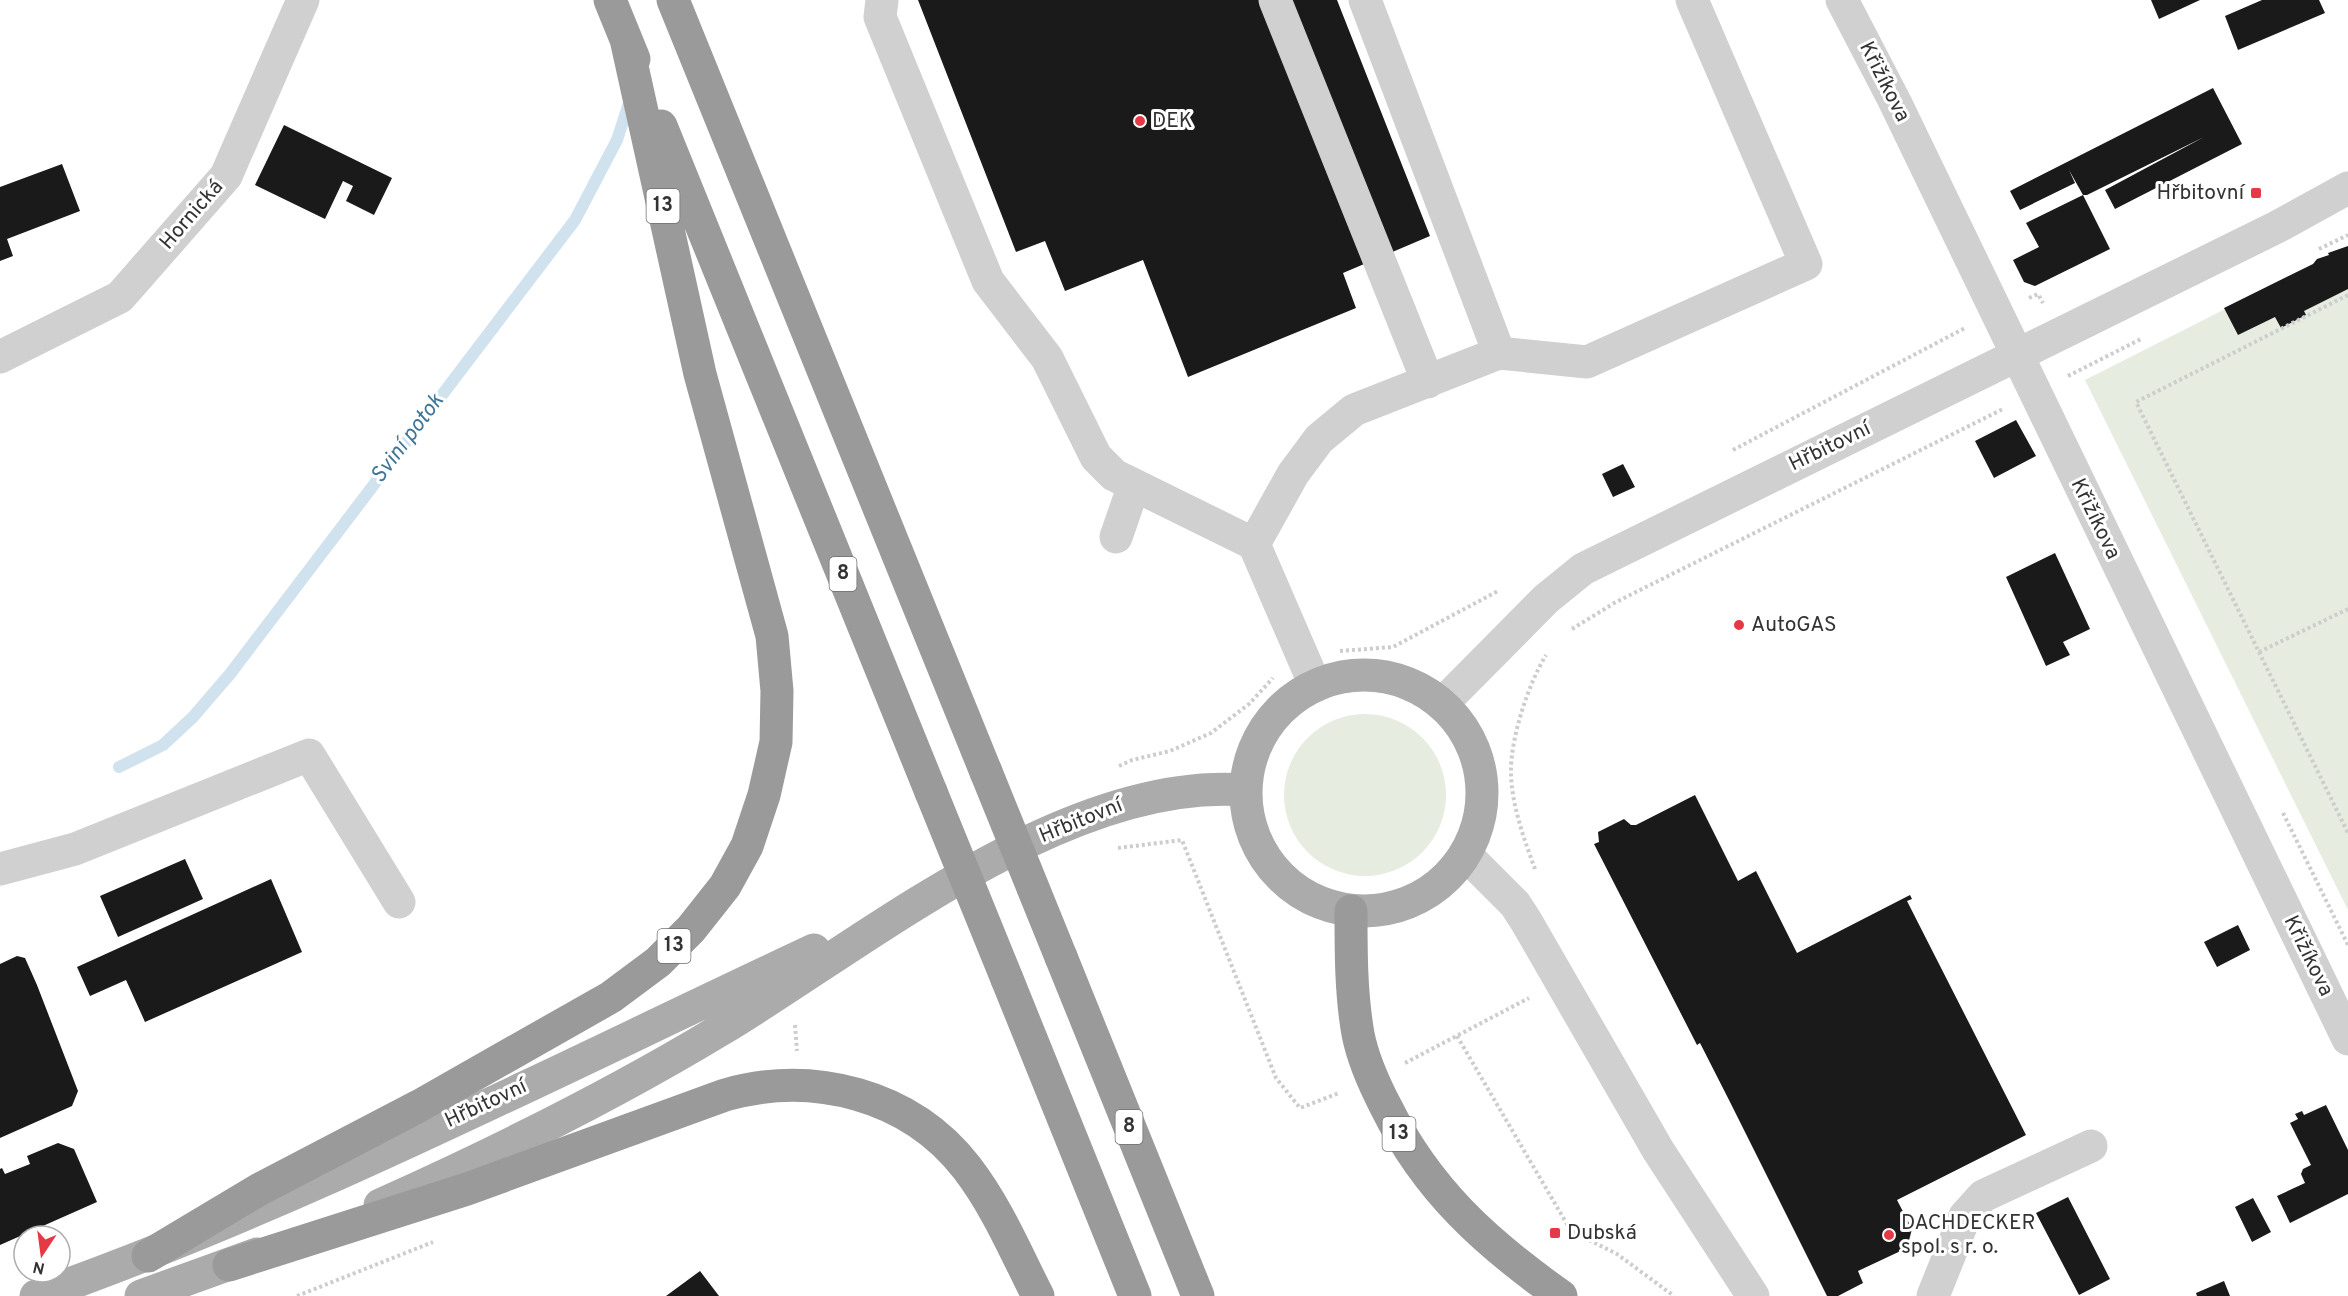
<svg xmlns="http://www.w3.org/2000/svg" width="2348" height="1296" viewBox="0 0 2348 1296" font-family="Overpass,sans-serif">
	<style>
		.green { fill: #e6ecdf }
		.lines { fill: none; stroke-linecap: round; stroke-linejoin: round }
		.stream { stroke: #cfe2ee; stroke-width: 12 }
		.building { fill: #1a1a1a }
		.path { stroke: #cdcdcd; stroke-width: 4; stroke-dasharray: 3 3; stroke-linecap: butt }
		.minor { stroke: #d0d0d0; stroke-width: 33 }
		.major { stroke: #ababab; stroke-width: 33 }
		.highway { stroke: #9a9a9a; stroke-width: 33 }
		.highway-bridge { stroke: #9a9a9a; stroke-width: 33 }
		.poi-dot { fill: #e63946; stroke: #fff; stroke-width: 2 }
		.labels { text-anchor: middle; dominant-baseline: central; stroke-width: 6; stroke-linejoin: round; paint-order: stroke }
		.shield { fill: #fff; stroke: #707070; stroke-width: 1.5 }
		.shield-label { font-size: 20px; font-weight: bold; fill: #333 }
		.street-label { font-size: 21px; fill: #333; stroke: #fff }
		.poi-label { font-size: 21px; fill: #333; stroke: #fff; text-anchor: start }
		.water-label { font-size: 22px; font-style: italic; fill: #3f7597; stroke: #fff }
	</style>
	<rect width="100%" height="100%" fill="#fff"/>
	<path class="green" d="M2348,247V910L2085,380Z
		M1284 795a81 81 0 1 1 162 0a81 81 0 1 1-162 0Z"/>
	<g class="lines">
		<path class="stream" d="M119,767L163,745L193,717L230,674L575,220L617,140L631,97"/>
	</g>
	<path class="building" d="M918,0H1337L1430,236L1343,273L1356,308L1188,377L1143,260L1065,291L1045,241L1016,252Z
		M2151,0H2200L2159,19Z
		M2262,0H2319L2325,13L2238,50L2225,16Z
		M2213,88L2242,144L2115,209L2105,190L2204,137L2087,195H2083L2069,170L2075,183L2020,210L2010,191Z
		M284,125L392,178L374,215L346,201L353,186L343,181L325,219L255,185Z
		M62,164L80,211L7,239L13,256L0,261V187Z
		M2083,195L2110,249L2035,286L2024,282L2013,260L2039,247L2026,223Z
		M2348,246V289L2304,311L2306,315L2281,328L2275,317L2238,335L2224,308L2313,264L2317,259L2329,255L2328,253Z
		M2016,420L2036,456L1994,478L1975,441Z
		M1623,464L1635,487L1613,497L1602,474Z
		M2055,553L2090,629L2063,642L2070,655L2046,666L2006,577Z
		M1695,795L1738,881L1756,871L1797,953L1910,895L1912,899L1907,901L2026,1135L1897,1200L1912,1229L1907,1248L1858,1271L1863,1283L1838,1296H1827L1729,1100L1700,1043L1697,1045L1594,844L1599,842L1598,832L1624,819L1631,825H1636Z
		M185,859L203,899L118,937L100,896Z
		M271,879L302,952L145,1022L126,980L90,996L77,967Z
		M2238,925L2250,950L2217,967L2204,942Z
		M17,956L25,958L37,985L78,1091L72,1106L0,1138V964Z
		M2326,1105L2348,1150V1194L2290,1223L2277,1196L2305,1183L2301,1174L2303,1169L2311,1165L2290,1123L2298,1119L2295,1114L2302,1111L2304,1115Z
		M58,1143L74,1149L97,1202L0,1245V1169L2,1168L5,1174L30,1164L27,1156Z
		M2068,1197L2110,1279L2079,1295L2036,1213Z
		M2253,1198L2271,1232L2252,1242L2235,1207Z
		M700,1271L719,1296H666Z
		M2224,1281L2230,1296H2197L2196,1293Z"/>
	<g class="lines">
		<path class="path" d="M2319,249L2348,235
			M2348,295L2136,402L2348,833
			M2029,298L2038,294L2043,303
			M2068,376L2141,339
			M1733,450L1965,328
			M1572,629L1616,602L2003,409
			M1340,651L1393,647L1498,591
			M2259,652L2348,609
			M1119,766L1132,760L1170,751L1211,733L1249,704L1273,678
			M2283,813L2348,945
			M1118,848L1182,840L1276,1078L1300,1108L1339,1093
			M1535,869C1524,839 1512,806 1511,774C1510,739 1528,685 1546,655
			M795,1025L797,1051
			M1457,1036L1571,1231L1617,1254L1674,1296
			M1405,1063L1529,998
			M297,1296L433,1242"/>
		<path class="minor" d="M882,0L880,17L988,281L1047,358L1096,457L1114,475L1254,544L1315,685
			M1275,0L1428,382
			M1842,0L1894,100L2348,1039
			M1499,353L1587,362L1806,264L1692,0
			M0,357L120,297L226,176L303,0
			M1116,537L1134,485
			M1254,544L1293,474L1319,439L1354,410L1499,353L1365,0
			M1442,704L1546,599L1583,569L2277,227L2348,188
			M1466,855L1515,904L1526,921L1658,1150L1753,1296
			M0,869L75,849L309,755L399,902
			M1933,1296L1965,1216L1983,1196L2091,1146"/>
		<path class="major" d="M1246 793a118 118 0 1 1 236 0a118 118 0 1 1-236 0Z
			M380,1205C496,1153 613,1095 722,1029C869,940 1067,776 1245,790
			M36,1296C304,1201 557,1070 814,950
			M141,1296L257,1254"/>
		<path class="highway" d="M610,0L634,59
			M673,0L986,772
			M661,126L931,792
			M1351,911C1351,953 1351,994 1358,1034C1363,1060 1374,1084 1386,1107C1427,1190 1486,1243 1561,1296
			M1061,957L1198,1296
			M1007,979L1135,1296
			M148,1256L260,1189L419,1106L611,997L658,962L691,929L725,886L747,846L764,795L776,742L777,691L772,636L700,374L626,39
			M229,1265L467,1189L725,1095C812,1070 910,1094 967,1168C997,1207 1016,1253 1038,1296"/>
		<path class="highway-bridge" d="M986,772L1061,957
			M931,792L1007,979"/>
	</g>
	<g class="poi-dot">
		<circle cx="1140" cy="121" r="6"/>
		<rect x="2250" y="187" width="12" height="12" rx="3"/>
		<circle cx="1739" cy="625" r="6"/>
		<rect x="1549" y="1227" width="12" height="12" rx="3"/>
		<circle cx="1889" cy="1235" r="6"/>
	</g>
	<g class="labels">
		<g class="shield">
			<rect x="646.5" y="189" width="33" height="34" rx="4.5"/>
			<rect x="829.5" y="557" width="27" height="34" rx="4.5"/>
			<rect x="657.5" y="929" width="33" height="34" rx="4.5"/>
			<rect x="1115.5" y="1110" width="27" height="34" rx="4.5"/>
			<rect x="1382.5" y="1117" width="33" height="34" rx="4.5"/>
		</g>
		<g class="shield-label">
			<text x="663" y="206">13</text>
			<text x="843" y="574">8</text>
			<text x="674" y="946">13</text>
			<text x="1129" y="1127">8</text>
			<text x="1399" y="1134">13</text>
		</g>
		<g class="street-label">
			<text transform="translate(1884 82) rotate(63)">Křižíkova</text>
			<text transform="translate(192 215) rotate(-49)">Hornická</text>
			<text transform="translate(1830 447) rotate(-26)">Hřbitovní</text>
			<text transform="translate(2095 519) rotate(64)">Křižíkova</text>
			<text transform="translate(1081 821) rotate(-22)">Hřbitovní</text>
			<text transform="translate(2308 956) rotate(64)">Křižíkova</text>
			<text transform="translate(486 1104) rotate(-25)">Hřbitovní</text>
		</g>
		<g class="poi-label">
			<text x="1152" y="121">DEK</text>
			<text x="2244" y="193" text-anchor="end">Hřbitovní</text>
			<text x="1751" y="625">AutoGAS</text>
			<text x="1901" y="1223">DACHDECKER<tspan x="1901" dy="24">spol. s r. o.</tspan></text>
			<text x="1567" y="1233">Dubská</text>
		</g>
		<g class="water-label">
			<text transform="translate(408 439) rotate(-53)">Sviní potok</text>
		</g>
	</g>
	<g transform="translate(42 1254) rotate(193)"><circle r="28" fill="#ffffff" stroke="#adadad" stroke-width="1.5"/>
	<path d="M0-4.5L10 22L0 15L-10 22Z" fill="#e63946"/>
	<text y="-9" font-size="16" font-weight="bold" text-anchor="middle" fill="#333333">N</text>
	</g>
</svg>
